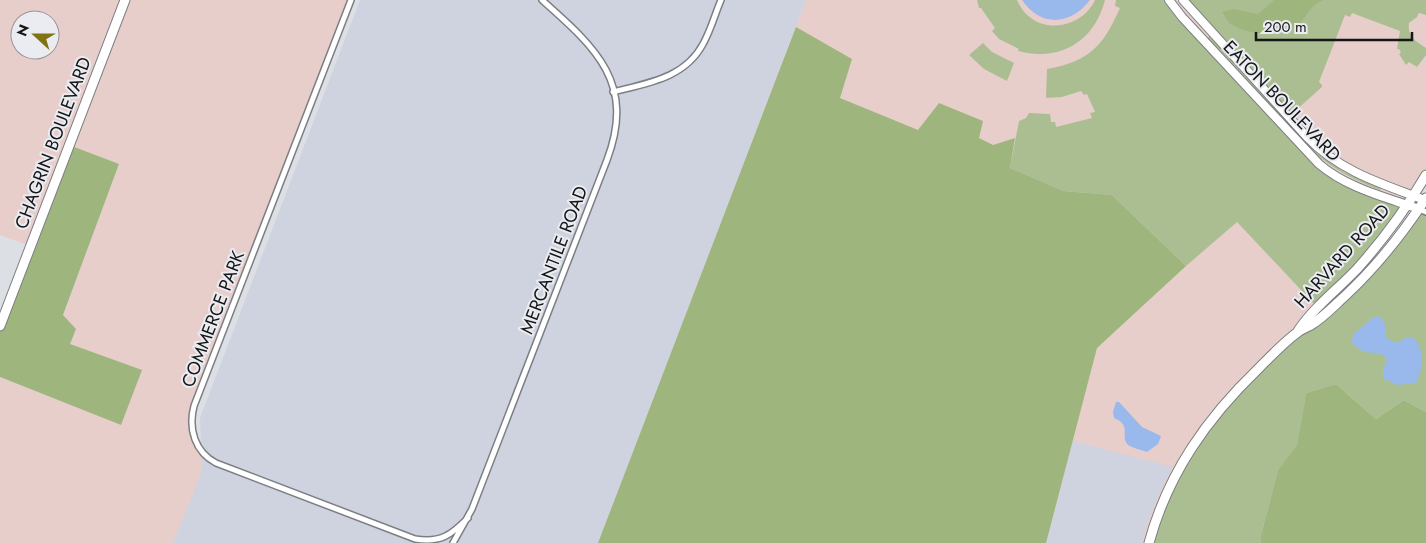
<svg xmlns="http://www.w3.org/2000/svg" width="1426" height="543" viewBox="0 0 1426 543" font-family="Jost,sans-serif">
	<style>
		.commercial { fill: #e8ceca; fill-rule: evenodd }
		.built { fill: #ced3df }
		.green { fill: #aabe91 }
		.forest { fill: #9eb67e }
		.water { fill: #99b9ec }
		.lines { fill: none; stroke-linecap: round; stroke-linejoin: round }
		.street-casing { stroke: #7c7e83; stroke-width: 8 }
		.secondary-casing { stroke: #7c7e83; stroke-width: 10 }
		.primary-casing { stroke: #7c7e83; stroke-width: 11 }
		.street { stroke: #fff; stroke-width: 5 }
		.secondary { stroke: #fff; stroke-width: 8 }
		.primary { stroke: #fff; stroke-width: 9 }
		.labels { text-anchor: middle; dominant-baseline: central; stroke-width: 4; stroke-linejoin: round; paint-order: stroke }
		.street-label { font-size: 18px; fill: #151617; stroke: #eaecf1 }
	</style>
	<rect width="100%" height="100%" fill="#dcdfe4"/>
	<path class="commercial" d="M0,0H351L194,406L191,426L203,453L202,471L174,543H0V377L121,425L70,344L63,315L119,164L30,246L0,235ZM20,20H50V50H20Z
		M806,0H1426V175L1306,319L1426,543H598Z"/>
	<path class="built" d="M360,0H806L598,543H173L202,471L200,418Z
		M1072,441L1173,467L1161,489L1148,521L1142,543H1046Z"/>
	<path class="green" d="M977,0H1017C1020,7 1025,14 1031,18C1052,34 1085,23 1095,0H1105C1094,42 1060,62 1018,51L1019,49L999,39L992,31L995,28L981,8H979Z
		M1116,0H1169L1330,173L1408,205L1318,308L1237,222L1186,266L1112,195L1064,191L1010,168L1019,121L1026,118L1029,113L1050,114L1051,122H1055L1056,127L1092,118L1090,113L1095,112L1087,94L1084,95L1081,91L1062,97L1046,98L1047,69C1090,61 1103,46 1120,8L1115,6Z
		M1183,0H1426V15L1419,13L1417,17L1409,23C1407,37 1416,41 1426,48V55L1417,67L1409,62L1406,65L1399,54L1401,53L1399,49H1397L1400,31L1352,13L1350,17L1345,15L1319,82L1322,85V87L1295,111L1290,112Z
		M1210,35L1281,114V117H1279L1207,39Z
		M983,43L992,52L1014,63L1007,81L984,69L969,55Z
		M1294,128L1327,160L1345,172L1381,187L1380,190C1343,176 1318,160 1291,130Z
		M1419,209L1426,212V412L1404,400L1376,419L1336,384L1306,393L1297,446L1278,470L1261,535V543H1149L1173,478L1238,389L1347,293Z"/>
	<path class="forest" d="M1274,0H1324C1310,5 1308,15 1299,24C1283,39 1247,35 1231,24C1227,22 1225,16 1222,12L1234,9L1258,14Z
		M796,27L852,59L840,98L918,130L939,103L983,121L979,138L993,145L1015,138L1010,168L1064,191L1112,195L1186,266L1097,348L1046,543H598Z
		M69,145L119,164L63,315L76,329L70,344L142,370L121,425L0,377V326Z
		M1336,384L1376,419L1404,400L1426,412V543H1261V535L1278,470L1297,445L1306,393Z"/>
	<path class="water" d="M1022,0H1090C1071,25 1041,28 1022,0Z
		M1379,316C1386,323 1386,326 1385,336L1391,341L1397,343L1407,337L1414,338C1426,353 1423,367 1416,383L1397,385L1383,378V368L1387,361L1385,356C1369,349 1368,358 1352,343L1353,335L1372,318Z
		M1116,402H1119L1142,427L1161,436L1158,444L1147,452C1142,450 1132,448 1128,445C1119,436 1133,426 1114,418L1113,412Z"/>
	<g class="lines">
		<defs>
			<path id="street" d="M351,0L194,406C188,429 195,452 216,463L415,539C441,543 451,535 468,518
				M613,92C648,83 685,78 703,44C711,30 715,14 721,0
				M1419,209L1426,212
				M453,543L472,509L607,160C636,83 596,48 542,0"/>
			<path id="secondary" d="M1169,0L1182,17L1319,164C1347,188 1385,197 1419,209
				M1183,0L1307,137C1339,171 1382,184 1425,200"/>
			<path id="primary" d="M0,326L125,0
				M1298,331C1314,307 1337,290 1357,269C1383,240 1406,209 1426,175
				M1149,543C1168,473 1207,418 1259,368C1271,356 1284,342 1298,332C1302,329 1307,327 1311,325C1324,317 1335,305 1346,295C1376,267 1403,233 1426,198"/>
		</defs>
		<use href="#street" class="street-casing"/>
		<use href="#secondary" class="secondary-casing"/>
		<use href="#primary" class="primary-casing"/>
		<use href="#street" class="street"/>
		<use href="#secondary" class="secondary"/>
		<use href="#primary" class="primary"/>
	</g>
	<g class="labels">
		<g class="street-label">
			<text transform="translate(1282 101) rotate(46)">EATON BOULEVARD</text>
			<text transform="translate(53 143) rotate(-69)">CHAGRIN BOULEVARD</text>
			<text transform="translate(1342 256) rotate(-48)">HARVARD ROAD</text>
			<text transform="translate(554 260) rotate(-69)">MERCANTILE ROAD</text>
			<text transform="translate(213 319) rotate(-69)">COMMERCE PARK</text>
		</g>
	</g>
	<g transform="translate(35 35) rotate(291)"><circle r="24" fill="#eaecf1" stroke="#95969a"/>
	<path d="M0-4L9 19L0 12L-9 19Z" fill="#817212"/>
	<text y="-8" font-size="14" font-weight="bold" text-anchor="middle" fill="#151617">N</text>
	</g>
	<path d="M1256 32v8h156v-8" fill="none" stroke="#151617" stroke-width="2.5"/>
	<text x="1264" y="32" font-size="15" fill="#151617" stroke="#eaecf1" stroke-width="4" paint-order="stroke">200 m</text>
</svg>
